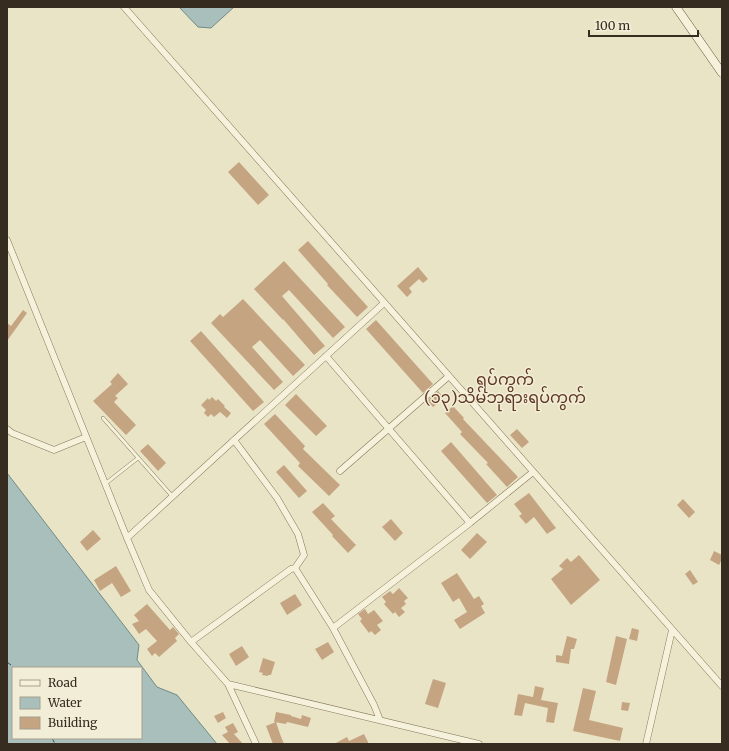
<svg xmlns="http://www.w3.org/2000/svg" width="729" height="751" viewBox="0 0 729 751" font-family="Merriweather,'Noto Sans Myanmar',serif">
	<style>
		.water { fill: #a8bfbb; stroke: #6f8c88; fill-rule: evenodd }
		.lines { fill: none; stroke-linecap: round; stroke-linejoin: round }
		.ferry { stroke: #315354; stroke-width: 1; stroke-dasharray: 5 4; stroke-linecap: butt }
		.building { fill: #c5a581 }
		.lane-casing { stroke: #84775e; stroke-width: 4 }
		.street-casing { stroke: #84775e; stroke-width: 7 }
		.secondary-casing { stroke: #665841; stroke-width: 9 }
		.lane { stroke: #f6f1da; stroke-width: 3 }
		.street { stroke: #f6f1da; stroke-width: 6 }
		.secondary { stroke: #f6f1da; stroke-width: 8 }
		.labels { text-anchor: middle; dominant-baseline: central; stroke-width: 3; stroke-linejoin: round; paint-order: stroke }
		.quarter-label { font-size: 16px; fill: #5f3724; stroke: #f2edd6 }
	</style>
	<rect width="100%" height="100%" fill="#eae4c7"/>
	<path class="water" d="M179,7H234L211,28L198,27Z
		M7,473L139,645L137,660L157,687L177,695L217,744H7ZM13,668H141V738H13Z"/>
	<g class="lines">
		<path class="ferry" d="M7,662L15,668
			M52,738L55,744"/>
	</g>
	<path class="building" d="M239,162L269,195L258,205L228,172Z
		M308,241L368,307L357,317L327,285L328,284L298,250Z
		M284,261L345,327L333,338L289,290L282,296L325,346L314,355L283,319V320L254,289Z
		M418,267L428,279L423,283L419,279L409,288L412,292L407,297L397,286Z
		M243,299L305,365L293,376L260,340L252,347L283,382L274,390L211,323L220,314L223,317Z
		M23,310L27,313L7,341V323L11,326Z
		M376,320L433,384L423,393L366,329Z
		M201,331L264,402L253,411L190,341Z
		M118,373L128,384L115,396L118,398L114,402L136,425L126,435L93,401L112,384L110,382Z
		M438,391L444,398L433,407L427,401Z
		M296,394L327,426L316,436L285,405Z
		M212,397L216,401L218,399L225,406L224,407L231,413L227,418L220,412L214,417L211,414L208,417L204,413L206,410L201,405L208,398L209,400Z
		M453,406L464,418L463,419L518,477L507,487L486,464L488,463L460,434L462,432L445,413Z
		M275,414L305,446L303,449L340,485L329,496L298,466L300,463L264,424Z
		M517,429L529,442L522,448L510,435Z
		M451,442L497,495L487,503L441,451Z
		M148,444L166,463L158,471L140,451Z
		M284,465L307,491L299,498L276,472Z
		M529,493L556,528L547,534L534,517L526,524L519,516L522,514L514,504Z
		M683,499L695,512L689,518L677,505Z
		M323,503L335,516L331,519L356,545L348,553L332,536L333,535L312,512Z
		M391,519L403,533L395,541L382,527Z
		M93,530L101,539L87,551L80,542Z
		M477,533L487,542L470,559L461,550Z
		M714,551L722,555V559L719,565L710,560Z
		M579,555L600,580L571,605L551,579L563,569L559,566L567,558L571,562Z
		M116,566L131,591L121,597L112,583L100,591L94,580Z
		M690,570L698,582L693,585L685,574Z
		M457,573L474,599L479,596L484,604L481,606L485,613L460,629L454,620L467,612L459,598L453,602L441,583Z
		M399,588L408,598L404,601L406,604L401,608L405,612L399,617L395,612L393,614L384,604L386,602L382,597L390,591L393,594Z
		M295,594L302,605L287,615L280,603Z
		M147,604L170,630L173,627L179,634L175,638L177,641L159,657L155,653L152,656L147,649L157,641L146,629L139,634L132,624L139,621L134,615Z
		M365,609L368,614L374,610L383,621L377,625L381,630L375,635L371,631L369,633L360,621L362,619L358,614Z
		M632,628L639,630L637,641L629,639Z
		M567,636L577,639L574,649H571L569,664L556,662V655L562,656Z
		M616,636L627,639L616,685L606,682Z
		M328,642L334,652L322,660L315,649Z
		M242,646L249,657L236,666L229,654Z
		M263,658L275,662L271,675H268V676L262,675L263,673L259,672Z
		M433,679L446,683L438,708L425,704Z
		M535,686L544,688L541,700L558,703L554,723L546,722L548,708L525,703L522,716L514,715L518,694L533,697Z
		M583,688L596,691L589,720L623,728L620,741L573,731Z
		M622,702L630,703L628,711L621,710Z
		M223,712L226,718L218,723L214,716Z
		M276,712L291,715V716L301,719L302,715L311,718L308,727L287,722L286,724L274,722Z
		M276,722L280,734L284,744H273L266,726Z
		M233,723L238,732L234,734L243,744H230L222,735L228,732L225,727Z
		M364,734L369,744H334L347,737L349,741Z"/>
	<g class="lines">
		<defs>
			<path id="lane" d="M103,418L172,496
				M105,484L138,458"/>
			<path id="street" d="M124,7L722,686
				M7,240L127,538L149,590L191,642L228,684L256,744
				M326,356L470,523
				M7,429L12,433L54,450L86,437
				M234,440L277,498L298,534L304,555L295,568
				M340,471L449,376
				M127,538L384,303
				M333,628L470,523L533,472
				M191,642L291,569L295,568L333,628L374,705L380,720
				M228,684L479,744
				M646,744L672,630"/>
			<path id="secondary" d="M676,7L722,73"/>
		</defs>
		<use href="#lane" class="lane-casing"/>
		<use href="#street" class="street-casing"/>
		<use href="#secondary" class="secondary-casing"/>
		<use href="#lane" class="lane"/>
		<use href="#street" class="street"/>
		<use href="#secondary" class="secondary"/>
	</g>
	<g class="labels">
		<g class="quarter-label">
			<text x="505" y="379">ရပ်ကွက်<tspan x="505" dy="18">(၁၃)သိမ်ဘုရားရပ်ကွက်</tspan></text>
		</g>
	</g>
	<rect width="729" height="751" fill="none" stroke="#362d20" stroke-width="16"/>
	<rect x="12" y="667" width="130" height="72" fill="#f2edd6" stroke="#a7a08d"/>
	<rect x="20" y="680" width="20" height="6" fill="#f6f1da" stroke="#a7a08d"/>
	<text x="48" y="687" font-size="12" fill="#362d20">Road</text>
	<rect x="20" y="697" width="20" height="12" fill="#a8bfbb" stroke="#a7a08d"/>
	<text x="48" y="707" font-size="12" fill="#362d20">Water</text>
	<rect x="20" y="717" width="20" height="12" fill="#c5a581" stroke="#a7a08d"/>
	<text x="48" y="727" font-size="12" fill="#362d20">Building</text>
	<path d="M589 30v6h109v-6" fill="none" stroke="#362d20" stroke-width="2"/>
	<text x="595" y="30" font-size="12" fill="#362d20" stroke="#f2edd6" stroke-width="3" paint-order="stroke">100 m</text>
</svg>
